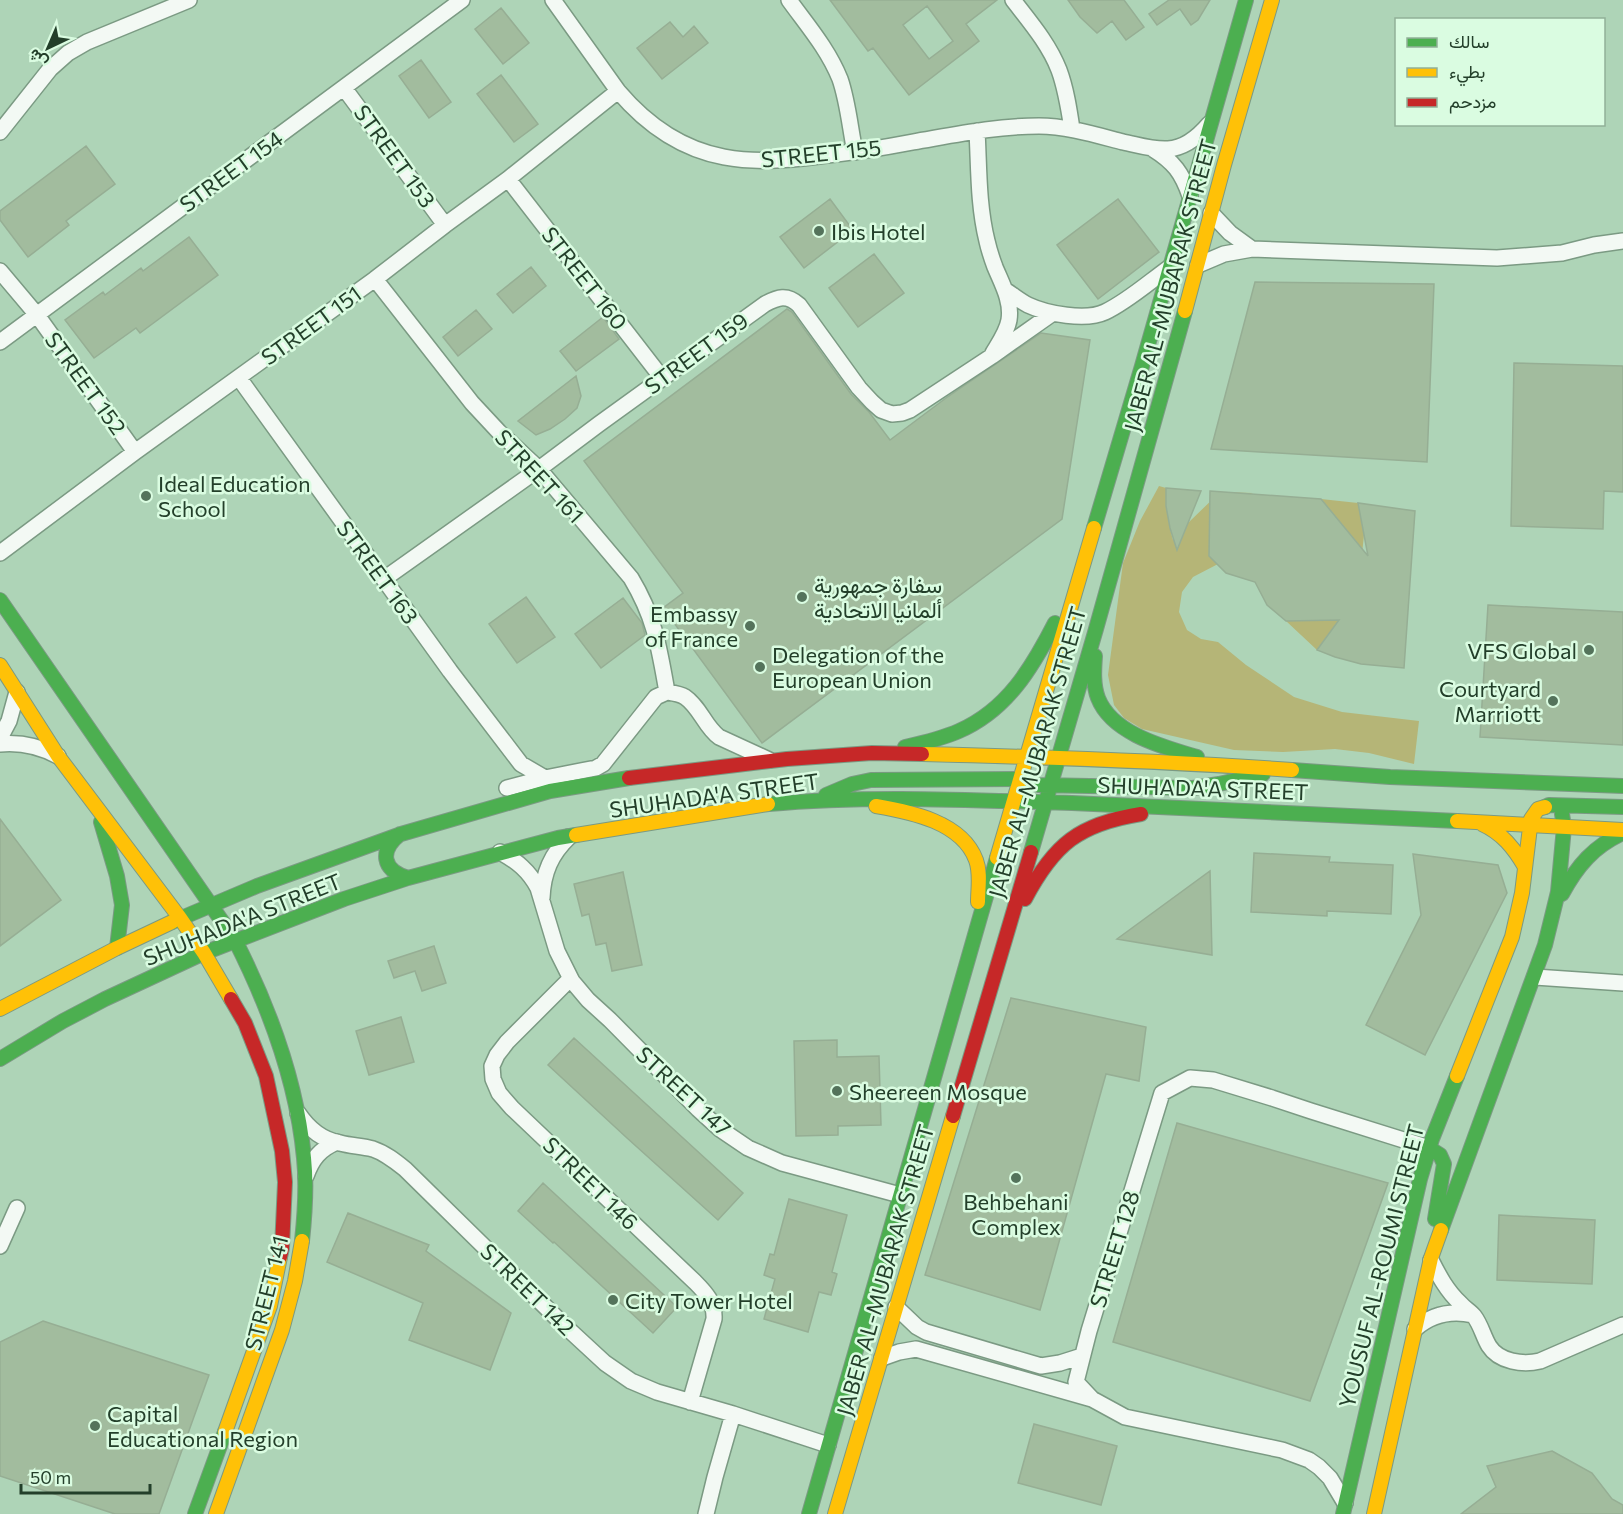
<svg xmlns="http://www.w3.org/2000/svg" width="1623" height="1514" viewBox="0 0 1623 1514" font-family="Commissioner,Vazirmatn,sans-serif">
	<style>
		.green { fill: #b5b577 }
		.building { fill: #a2bc9e; stroke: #96ae94; stroke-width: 1.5; fill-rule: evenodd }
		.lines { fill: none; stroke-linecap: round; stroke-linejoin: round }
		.street-casing { stroke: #7b9a83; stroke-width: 18 }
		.fast-casing { stroke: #7b9a83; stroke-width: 16 }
		.slow-casing { stroke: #7b9a83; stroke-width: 16 }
		.jam-casing { stroke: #7b9a83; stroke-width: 16 }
		.street { stroke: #f3f9f4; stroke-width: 15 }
		.fast { stroke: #4caf50; stroke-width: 14 }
		.slow { stroke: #ffc107; stroke-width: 14 }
		.jam { stroke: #c62828; stroke-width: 14 }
		.poi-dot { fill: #54735b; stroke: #dafce1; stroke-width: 2 }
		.labels { text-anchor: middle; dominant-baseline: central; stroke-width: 5; stroke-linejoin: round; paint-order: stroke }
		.street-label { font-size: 22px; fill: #233f2a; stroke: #dafce1 }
		.poi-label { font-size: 22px; fill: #233f2a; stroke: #dafce1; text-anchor: start }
	</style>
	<rect width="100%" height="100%" fill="#aed4b7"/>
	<path class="green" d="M1159,486L1166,488C1166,506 1168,523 1173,540L1180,541L1188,523L1220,492L1253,493L1232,500L1218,564L1193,577L1182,592L1179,612L1187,630L1201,639L1218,642L1246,665L1294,697L1342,712L1419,721L1414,764L1369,753L1335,749L1283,752L1234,750L1142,729L1124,718L1114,705L1108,675L1123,563L1140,521Z
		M1321,499L1358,503L1364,535L1361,563L1351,604L1317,650L1286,621Z"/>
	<path class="building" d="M830,0H997L966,24L979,41L909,95L873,48L868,51ZM927,6L953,41L929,59L903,25Z
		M1068,0H1124L1144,27L1126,40L1112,21L1097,33L1080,17Z
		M1169,0H1210L1198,20L1191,25L1180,9L1157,25L1149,14Z
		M501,8L529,43L503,64L475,29Z
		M670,22L683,37L694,26L708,43L662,79L637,48Z
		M421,60L451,102L429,118L399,76Z
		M501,75L538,124L514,142L477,94Z
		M86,146L115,184L66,221L69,225L28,257L0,220V211Z
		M830,199L853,230L804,268L780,237Z
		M1118,199L1159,252L1098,299L1057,245Z
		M189,237L218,275L140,333L136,328L94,358L65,320L103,292L105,295L141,268L143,271Z
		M874,254L904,293L858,327L829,288Z
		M531,267L546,286L513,313L497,294Z
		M1255,282L1434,284L1427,462L1211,449Z
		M787,309L792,312L851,394L869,412L890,440L946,398L1041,333L1090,340L1062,519L762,743L663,608L683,593L584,461Z
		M476,310L492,329L458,356L443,337Z
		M603,317L619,339L576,371L560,351Z
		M1514,363L1623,366V492L1604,491L1603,529L1511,526Z
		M576,376L581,396L577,408L565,419L550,429L536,435L518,421Z
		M1166,488L1201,491L1177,550L1170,528L1166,506Z
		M1210,491L1321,499L1368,556L1358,503L1415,511L1404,668L1361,664L1335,657L1317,650L1339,620L1286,621L1267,605L1255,582L1226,573L1209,556Z
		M526,597L555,637L517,663L489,624Z
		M623,598L642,623L645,635L601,668L575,634Z
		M1488,605L1623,612V745L1480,737Z
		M0,819L61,900L0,946Z
		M1254,853L1330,857L1329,862L1393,865L1391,914L1327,911V916L1251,912Z
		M1413,854L1498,865L1507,893L1425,1055L1366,1025L1421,915Z
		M1210,871L1212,955L1117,939Z
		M623,872L642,965L612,971L606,943L596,945L589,914L582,916L574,884Z
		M434,946L446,983L422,991L415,971L394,978L388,961Z
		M1011,998L1146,1027L1139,1081L1106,1074L1040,1310L925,1275Z
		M401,1017L414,1062L369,1075L356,1031Z
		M574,1038L743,1193L718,1220L627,1138L548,1065Z
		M837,1040V1057L879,1056L881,1125L838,1126V1135L796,1136L794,1041Z
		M1177,1123L1388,1183L1310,1401L1113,1342Z
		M543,1183L677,1307L653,1333L554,1242L553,1243L518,1211Z
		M789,1199L847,1215L832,1272L837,1274L831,1295L819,1292L808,1332L764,1319L775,1279L764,1275L770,1254L774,1255Z
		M348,1213L429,1245L426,1251L511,1313L490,1370L409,1340L423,1303L327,1262Z
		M1499,1215L1595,1220L1592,1284L1497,1280Z
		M43,1321L209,1375L159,1514H115L0,1476V1342Z
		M1034,1424L1117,1446L1101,1505L1018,1483Z
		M1552,1451L1592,1473L1612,1499L1623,1505V1514H1461L1496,1487L1487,1466Z"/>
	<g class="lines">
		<defs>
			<path id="street" d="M553,0L618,91C646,124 681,149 724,157C756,163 787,160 819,156C850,153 882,148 913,142C954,135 996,126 1039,126C1067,126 1096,135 1123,142C1138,145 1152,150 1168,149C1185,148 1198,137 1209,124
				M789,0C807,25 828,49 840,79C848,102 850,128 855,152
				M1013,0C1030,22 1049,44 1059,70C1066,89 1069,109 1072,129
				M344,88L445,225
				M977,131C979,167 978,205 987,241C989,250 992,259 995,267C1002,284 1012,301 1009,320C1007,332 999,343 993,353
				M0,132L50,69L68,53L87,42L189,0
				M1153,149C1174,162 1182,173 1190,196
				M508,179L662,378
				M1211,213L1230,233L1252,249
				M1198,265L1224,254L1252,249L1497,258L1562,253L1594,245L1623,241
				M0,271L37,315L135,452
				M375,279L472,403L499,432L539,469L631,578C655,618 659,647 667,692
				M1005,290C1013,295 1020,301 1028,305C1047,314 1086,321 1105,312C1128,301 1149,282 1170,267
				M0,342L462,0
				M239,378L450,671L521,764L545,778
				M0,553L135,452L375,279L445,225L508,179L618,91
				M384,579L539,469L599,424L765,304C778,297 787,294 799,305L859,388L872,402L881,410L892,414L902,413L910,410L992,356L1053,313
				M0,738L9,721L17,692
				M0,744C21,742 39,746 58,756
				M507,788L545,778L596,768L603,764L656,697L667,692C673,693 680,694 685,697C700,707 705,727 719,737L769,760
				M500,852C517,861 529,871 538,888L557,951L572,981L588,1000L610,1020L698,1109L720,1129L748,1148L782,1163L900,1195
				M542,898C543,873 551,854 569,837
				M1535,977L1623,983
				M570,979L507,1042L497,1055L492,1066L493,1079L499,1093L512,1108L695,1282C706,1293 715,1303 714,1319L690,1402
				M298,1113C308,1128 322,1140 340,1143C351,1146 362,1146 373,1149C385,1153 395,1161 405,1169L566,1327L605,1363L631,1381L657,1392L733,1414L828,1445
				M306,1176C312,1159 320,1149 337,1142
				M0,1246L17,1208
				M1431,1260C1439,1276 1447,1291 1460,1303C1464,1308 1470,1311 1474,1316C1481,1325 1483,1336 1489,1346C1499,1362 1523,1365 1540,1361L1623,1325
				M896,1307L917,1327L926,1332L1041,1366L1060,1363L1082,1356
				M1415,1329C1432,1314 1451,1310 1473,1315
				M882,1358L899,1352L916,1349L1092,1399
				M1345,1503L1330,1478L1319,1467L1309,1460L1282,1450L1125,1417L1092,1399L1076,1382L1089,1331L1162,1093L1190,1078L1213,1080L1272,1098L1311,1111L1429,1148
				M706,1514L715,1477L733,1414"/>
			<path id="fast" d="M1094,528L1142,366L1246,0
				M0,600L235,940C269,1007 297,1082 304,1158C307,1186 305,1213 302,1241
				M1095,656C1094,670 1093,685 1098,698C1112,734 1164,747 1197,757
				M905,747C923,743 941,739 959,731C1007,710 1032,668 1055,623
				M1292,770L1390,777L1623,786
				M1038,785L1193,788L1219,784L1263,774
				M826,795L852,784L871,780L1032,779
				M768,804C869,795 970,800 1072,803C1200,808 1328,814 1457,821
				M1545,807L1549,805L1623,807
				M101,822L117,876L122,905L117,948
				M400,834C379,851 382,870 408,878
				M1031,852L1096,629L1185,311
				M1562,894C1577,866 1594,846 1623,833
				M172,922L257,886L401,834L550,791L629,778
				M0,1059L63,1021L105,999L204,953L344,899L408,878L558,838L576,835
				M1429,1148L1440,1155L1444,1164L1435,1219
				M1441,1230L1545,945L1558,892L1564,827L1562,814
				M195,1514L225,1432
				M809,1514L997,858
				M1343,1514L1420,1179L1432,1139L1457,1076"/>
			<path id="slow" d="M1185,311L1224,165L1272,0
				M0,665L58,756L180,918L204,953L231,999
				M922,754C1045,757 1168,761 1292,770
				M876,806C911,812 962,822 976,860C981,873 978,888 978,902
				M1457,821L1623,830
				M1482,824C1502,833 1514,848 1525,867
				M576,835L768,804
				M997,858L1094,528
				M0,1009L117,948L172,922
				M1457,1076L1512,937L1522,893L1531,819L1538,809L1545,807
				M225,1432L270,1306L280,1257
				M216,1514L282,1330L295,1281L302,1241
				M835,1514L953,1116
				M1374,1514L1431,1258L1441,1230"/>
			<path id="jam" d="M629,778L787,759L872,753L922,754
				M1025,899C1054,844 1079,824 1141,814
				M231,999L245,1023L266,1076L282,1151L285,1182L282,1248L280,1257
				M953,1116L1031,852"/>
		</defs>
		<use href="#street" class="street-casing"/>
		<use href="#fast" class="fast-casing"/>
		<use href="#slow" class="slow-casing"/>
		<use href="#jam" class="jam-casing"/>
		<use href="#street" class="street"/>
		<use href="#fast" class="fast"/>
		<use href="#slow" class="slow"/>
		<use href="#jam" class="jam"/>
	</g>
	<g class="poi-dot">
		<circle cx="819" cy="231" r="6"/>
		<circle cx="146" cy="496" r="6"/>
		<circle cx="802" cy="597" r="6"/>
		<circle cx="750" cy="626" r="6"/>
		<circle cx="1589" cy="650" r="6"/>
		<circle cx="760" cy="667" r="6"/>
		<circle cx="1553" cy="701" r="6"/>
		<circle cx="837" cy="1091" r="6"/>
		<circle cx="1016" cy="1178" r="6"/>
		<circle cx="613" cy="1300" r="6"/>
		<circle cx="95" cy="1426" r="6"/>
	</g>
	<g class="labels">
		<g class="street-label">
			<text transform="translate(821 153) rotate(-6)">STREET 155</text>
			<text transform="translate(395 156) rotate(54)">STREET 153</text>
			<text transform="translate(231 171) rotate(-36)">STREET 154</text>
			<text transform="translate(585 278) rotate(52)">STREET 160</text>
			<text transform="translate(1170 285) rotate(-75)">JABER AL-MUBARAK STREET</text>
			<text transform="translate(311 325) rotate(-36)">STREET 151</text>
			<text transform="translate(696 353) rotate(-36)">STREET 159</text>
			<text transform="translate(86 383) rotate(54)">STREET 152</text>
			<text transform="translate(540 476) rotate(47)">STREET 161</text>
			<text transform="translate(378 572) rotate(54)">STREET 163</text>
			<text transform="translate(1037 752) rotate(-74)">JABER AL-MUBARAK STREET</text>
			<text transform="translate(1203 788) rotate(2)">SHUHADA'A STREET</text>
			<text transform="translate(714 795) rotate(-8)">SHUHADA'A STREET</text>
			<text transform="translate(242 919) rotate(-22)">SHUHADA'A STREET</text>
			<text transform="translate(684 1091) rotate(43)">STREET 147</text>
			<text transform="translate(591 1183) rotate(44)">STREET 146</text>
			<text transform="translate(1114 1249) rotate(-73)">STREET 128</text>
			<text transform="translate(1381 1266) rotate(-76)">YOUSUF AL-ROUMI STREET</text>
			<text transform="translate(885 1270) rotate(-74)">JABER AL-MUBARAK STREET</text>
			<text transform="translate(528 1289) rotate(44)">STREET 142</text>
			<text transform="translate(266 1293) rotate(-76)">STREET 141</text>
		</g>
		<g class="poi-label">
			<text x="831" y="231">Ibis Hotel</text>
			<text x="158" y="483">Ideal Education<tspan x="158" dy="25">School</tspan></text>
			<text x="814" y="584">سفارة جمهورية<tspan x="814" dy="25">ألمانيا الاتحادية</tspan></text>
			<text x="738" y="613" text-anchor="end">Embassy<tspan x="738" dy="25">of France</tspan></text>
			<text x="1577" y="650" text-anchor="end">VFS Global</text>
			<text x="772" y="654">Delegation of the<tspan x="772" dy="25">European Union</tspan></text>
			<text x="1541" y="688" text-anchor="end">Courtyard<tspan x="1541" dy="25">Marriott</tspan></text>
			<text x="849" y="1091">Sheereen Mosque</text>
			<text x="1016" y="1201" text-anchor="middle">Behbehani<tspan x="1016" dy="25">Complex</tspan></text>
			<text x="625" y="1300">City Tower Hotel</text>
			<text x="107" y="1413">Capital<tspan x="107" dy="25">Educational Region</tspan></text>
		</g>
	</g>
	<rect x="1395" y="18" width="210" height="108" fill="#dafce1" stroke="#91b098" stroke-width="1.5"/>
	<rect x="1407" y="38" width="30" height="9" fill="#4caf50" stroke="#91b098" stroke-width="1.5"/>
	<text x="1449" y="48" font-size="18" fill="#233f2a">سالك</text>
	<rect x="1407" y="68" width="30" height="9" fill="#ffc107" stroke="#91b098" stroke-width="1.5"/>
	<text x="1449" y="78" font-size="18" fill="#233f2a">بطيء</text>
	<rect x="1407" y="98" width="30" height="9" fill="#c62828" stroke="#91b098" stroke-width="1.5"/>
	<text x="1449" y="108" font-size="18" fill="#233f2a">مزدحم</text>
	<g transform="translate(48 48) rotate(224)" stroke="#dafce1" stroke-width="4.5" paint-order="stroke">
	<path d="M0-4.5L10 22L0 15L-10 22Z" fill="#233f2a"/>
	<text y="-9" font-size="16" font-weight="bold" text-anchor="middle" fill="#233f2a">ش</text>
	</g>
	<path d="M21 1484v9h129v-9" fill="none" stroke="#233f2a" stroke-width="3"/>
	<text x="30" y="1484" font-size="18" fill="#233f2a" stroke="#dafce1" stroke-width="4.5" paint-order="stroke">50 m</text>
</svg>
